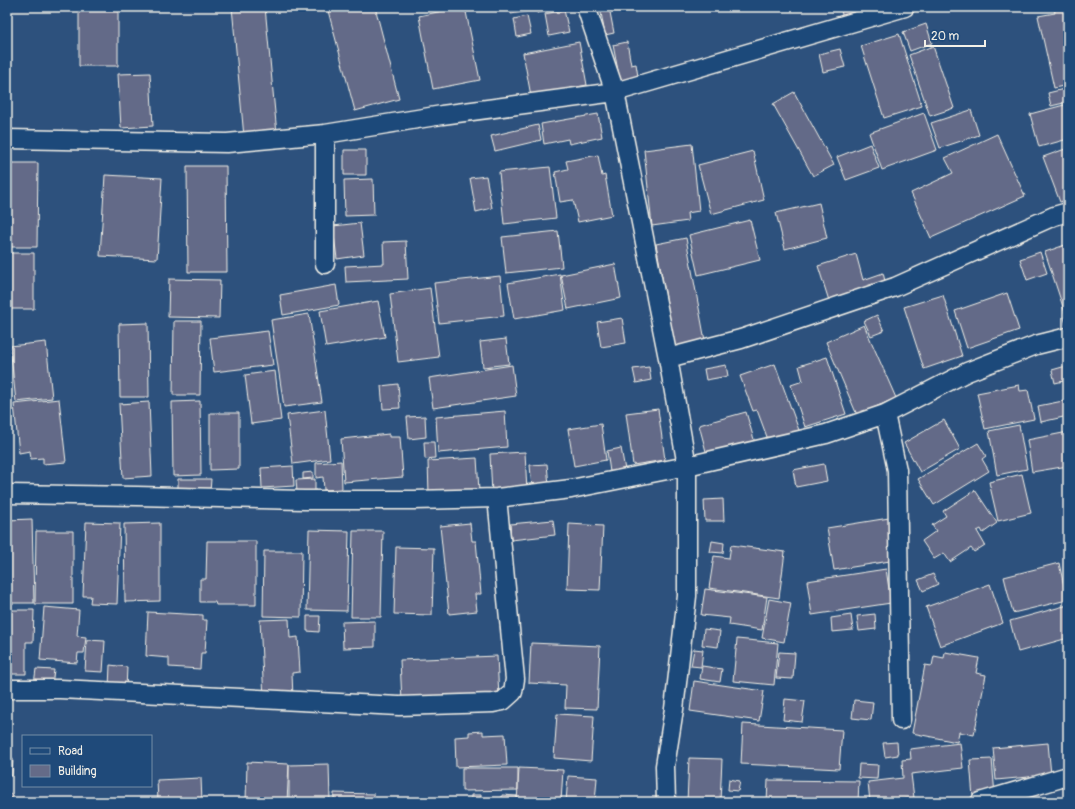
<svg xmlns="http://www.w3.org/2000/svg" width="1075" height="809" viewBox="0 0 1075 809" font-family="Pangolin,sans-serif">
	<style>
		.building { fill: #646b88; stroke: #f4f1e8 }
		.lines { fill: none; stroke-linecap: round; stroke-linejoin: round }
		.street-casing { stroke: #f4f1e8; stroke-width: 21 }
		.street { stroke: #1f4a7a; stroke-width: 18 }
	</style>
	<rect width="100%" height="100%" fill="#2d517d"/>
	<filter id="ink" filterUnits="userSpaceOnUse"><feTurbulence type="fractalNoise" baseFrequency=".025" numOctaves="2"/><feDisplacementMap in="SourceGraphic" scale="8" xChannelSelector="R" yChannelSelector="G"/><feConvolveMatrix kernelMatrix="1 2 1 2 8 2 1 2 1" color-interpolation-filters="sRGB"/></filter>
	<g filter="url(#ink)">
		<path class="building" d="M79,7H118V66H79Z
			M232,7H265L277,134L244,137Z
			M327,7H375L399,99L355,111Z
			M461,7H465L480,80L433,89L419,16Z
			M510,7H563V8L537,13L536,10L511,14Z
			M600,7H609L614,33L605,35Z
			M840,7H881L844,22Z
			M1054,7H1068V85L1054,88L1038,16L1055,13Z
			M564,10L569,32L549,36L545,14Z
			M527,16L531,34L517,37L514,19Z
			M926,24L932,43L910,51L903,32Z
			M899,34L922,106L884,118L861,46Z
			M579,42L587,85L531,96L523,53Z
			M627,42L631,65L636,64L639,83L621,86L613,45Z
			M933,46L954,108L930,116L909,55Z
			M840,49L845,67L823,72L819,54Z
			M150,73L153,126L121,128L118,74Z
			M1068,88V102L1051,106L1048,93Z
			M794,92L834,165L813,176L773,104Z
			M1068,104V139L1039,147L1030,114Z
			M971,110L979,135L940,148L931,123Z
			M924,113L937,150L882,170L869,133Z
			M598,114L602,137L569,144L568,139L544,144L541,124Z
			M538,125L541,140L495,151L491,136Z
			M997,134L1025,196L931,238L911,193L953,173L945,158Z
			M692,144L699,211L687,213L688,221L652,226L644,150Z
			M870,144L879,168L846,180L837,157Z
			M1068,148V199L1060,202L1043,157Z
			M344,150H366V175H344Z
			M753,151L764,200L711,214L698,165Z
			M598,155L602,176L605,175L612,215L578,222L573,200L560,202L555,172L568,169L566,161Z
			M7,163H38L37,247H7Z
			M187,166H226L227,272H188Z
			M550,167L556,218L504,224L499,172Z
			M105,175L162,178L157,259L100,256Z
			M486,176L492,208L476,212L470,178Z
			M373,179L374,215L345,216L344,180Z
			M819,203L827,238L785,249L776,213Z
			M750,220L760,260L698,275L689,235Z
			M360,223L364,255L337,259L333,226Z
			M558,231L562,267L506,273L502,237Z
			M686,238L706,346L676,352L656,244Z
			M406,241L408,279L346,282L345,266L384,264L383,242Z
			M1068,244V312L1065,313L1045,252Z
			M1040,252L1047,273L1027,280L1020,259Z
			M7,253H34V309H7Z
			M856,254L863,280L883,273L887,289L831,307L818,266Z
			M615,264L621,298L568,309L561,275Z
			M560,274L565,310L514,319L508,283Z
			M500,276L504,316L439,323L434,283Z
			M169,279L220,280L219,318L168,317Z
			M336,285L339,305L283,315L280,295Z
			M430,288L439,357L398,362L390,294Z
			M1007,293L1019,330L967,348L955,311Z
			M943,295L962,356L924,369L904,307Z
			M378,301L385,337L326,347L320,311Z
			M309,314L322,402L284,407L271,320Z
			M877,315L884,331L871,336L864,321Z
			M1068,316V332L1064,317Z
			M622,318L626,343L601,347L597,322Z
			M174,321H201L200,395H173Z
			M148,323L149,397H120L119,324Z
			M864,325L896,398L857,415L826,342Z
			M268,331L273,365L214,372L210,338Z
			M506,339L509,364L483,367L480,342Z
			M46,342L52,398L16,402L10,346Z
			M827,357L846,414L805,427L791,385L803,381L799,366Z
			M775,364L800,433L770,445L757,410L753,411L740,376Z
			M512,365L516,396L433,408L429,378Z
			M726,365L728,376L706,380L704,369Z
			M1066,366L1068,373V380L1055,383L1052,370Z
			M649,367L651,380L636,383L633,369Z
			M275,371L281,420L251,424L245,375Z
			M398,384L400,408L383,409L381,386Z
			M1019,385L1020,391L1028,390L1034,419L985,429L977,393Z
			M59,399L66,462L43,464V458L31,459L30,451L19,453L14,404Z
			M1068,400V416L1041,422L1038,406Z
			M200,401L201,475L173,476L172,402Z
			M149,402L152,476L123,478L119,404Z
			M658,409L665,460L633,465L626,413Z
			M325,410L330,459L293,464L287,415Z
			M505,411L507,447L438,453L436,417Z
			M746,412L755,443L708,459L699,425Z
			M210,413H239V469L210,470Z
			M425,416L426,437L409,439L407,417Z
			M944,420L960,449L920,472L904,443Z
			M601,424L606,460L574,466L568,429Z
			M1019,425L1027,469L997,475L989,431Z
			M1068,432V466L1032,472L1027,440Z
			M389,434V437H400L403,477L344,482L341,439Z
			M424,442H434L435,458L425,459Z
			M978,443L986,456L982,459L989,471L934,505L918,479Z
			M621,448L625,470L610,472L607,451Z
			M525,452L527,492L492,494L490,454Z
			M477,458L479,491L429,494L428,461Z
			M341,461L342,489L324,490L323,477L316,478V463Z
			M547,464L549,486L532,488L530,465Z
			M824,464L827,481L796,487L793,470Z
			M293,466L294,486L262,488L261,468Z
			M313,472V478L303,479V473Z
			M1022,474L1031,513L998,521L989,482Z
			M178,479H211L210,492L178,493Z
			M315,479V491L297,492L296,480Z
			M975,490L997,523L983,533L981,529L977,531L985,545L974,552L971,548L950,562L944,553L934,559L922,541L936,531L932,525L946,516L943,511Z
			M723,499L724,521H705L704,500Z
			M889,518L896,560L834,570L827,528Z
			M32,519L34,603H7V520Z
			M553,520L555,535L511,540L510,524Z
			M86,522L120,523L117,604L90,603L91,596H83Z
			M160,523V601L125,602L124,524Z
			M470,523L472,541H476L481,594H475L477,611L449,614L440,526Z
			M569,524L603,526L600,590L567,589Z
			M309,530L349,531L347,611L307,610Z
			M36,531H73V604H35Z
			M353,531H383L381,617H351Z
			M207,541H256V605H216L215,602H200V579H206Z
			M712,541L724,543L723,553L710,552Z
			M731,545L785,552L779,598L709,588L714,556L729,558Z
			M396,547L434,548L432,615L394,614Z
			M264,551H302L301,617L263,616Z
			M1059,563L1067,600L1013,613L1004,577Z
			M886,569L891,603L812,615L807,581Z
			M933,574L938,584L923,591L918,580Z
			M990,584L1003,623L940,646L926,607Z
			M705,589L767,597L762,630L729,625L730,618L701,615Z
			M769,599L791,603L784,642L762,638Z
			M1068,605V638L1018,652L1010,621Z
			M44,607L79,610L77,636L86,637L84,653H78L77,663L40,660Z
			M7,610H34L33,642H26V674H7Z
			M148,612L203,615V620H207L205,653H201L200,669L169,667V658L146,656Z
			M875,614L876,629L859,631L857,616Z
			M851,615L853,630L832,632L831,618Z
			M307,616H320L319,632L307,631Z
			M289,619L290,638L298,637L300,672L292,673L293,698L264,699L260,620Z
			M375,621V647L343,648L342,622Z
			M704,629L720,631L718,647L702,645Z
			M737,639L778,643L774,685L733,681Z
			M87,640L105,641L103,672L85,671Z
			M531,643L600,646L597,709L565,708L566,685L529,683Z
			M694,649L703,650L701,667L691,666Z
			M779,652L795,653L793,679L776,678Z
			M945,652L979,658L976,673L986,675L974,735L959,732L957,742L912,733L925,665L932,666L934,656L944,658Z
			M497,656L499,698L402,702L400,660Z
			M110,665L127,667L126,689L109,688Z
			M702,666L722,669L720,682L700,679Z
			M36,669L54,670L52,685L34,684Z
			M694,681L764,691L759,721L690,711Z
			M785,699L805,701L802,722L783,720Z
			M854,700L873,702L871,720L852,718Z
			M557,714L594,716L591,761L554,758Z
			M743,724L842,730L839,769L741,764Z
			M483,731V735L505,734L507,765L456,767L455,737L469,736V732Z
			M897,742L898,755L885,757L883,743Z
			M960,743L963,768L911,774L914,798L904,799L905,802H870L868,782L903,778L902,760L911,759L910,749Z
			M1048,743L1051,775L996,780L993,748Z
			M7,758H13L12,776H7Z
			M689,758L722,759L720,802H687Z
			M992,759L995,796L973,798L970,760Z
			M247,762L289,764L287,802H246Z
			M329,764L330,802H289V765Z
			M859,764L878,765L877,779L858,778Z
			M462,768H518V790L462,791Z
			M519,768L563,770L561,802H517Z
			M568,776L597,778L595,802H566Z
			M201,778L202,802H158L157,780Z
			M729,779L740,781L738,791L728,790Z
			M768,780L859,781L858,802H767Z
			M334,793L374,794V802H334Z
			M7,794H12V800H19V802H7Z
			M471,795H481V802H471Z
			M502,795L517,796V802H502Z"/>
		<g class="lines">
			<defs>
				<path id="street" d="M586,7L615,92L668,358L687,466V596L674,709L665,766L666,802
					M7,139L227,143L325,134L442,115L615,92L905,7
					M325,264V134
					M668,358L741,339L895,287L1054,216L1068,212
					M885,414L897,470L901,720
					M7,494L137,496L304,500H414L497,498L571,489L687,466L826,434L885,414L967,372L1036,345L1068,337
					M7,689H60L399,706L493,703L503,701L513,692L515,679L497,498
					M980,802L1068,776"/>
			</defs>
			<use href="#street" class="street-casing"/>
			<use href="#street" class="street"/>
		</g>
	</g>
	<rect width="1075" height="809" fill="none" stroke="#1f4a7a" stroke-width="24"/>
	<rect x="12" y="12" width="1051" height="785" fill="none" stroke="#f4f1e8" stroke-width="1.5" filter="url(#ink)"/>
	<rect x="22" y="735" width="130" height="52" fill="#1f4a7a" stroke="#748da6"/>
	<rect x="30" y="748" width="20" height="6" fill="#1f4a7a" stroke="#748da6"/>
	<text x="58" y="755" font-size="12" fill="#f4f1e8">Road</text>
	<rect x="30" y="765" width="20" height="12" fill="#646b88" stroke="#748da6"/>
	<text x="58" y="775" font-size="12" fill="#f4f1e8">Building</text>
	<path d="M925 40v6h60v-6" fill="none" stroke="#f4f1e8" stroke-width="2"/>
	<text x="931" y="40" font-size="12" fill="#f4f1e8" stroke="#1f4a7a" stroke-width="3" paint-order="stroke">20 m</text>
</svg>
